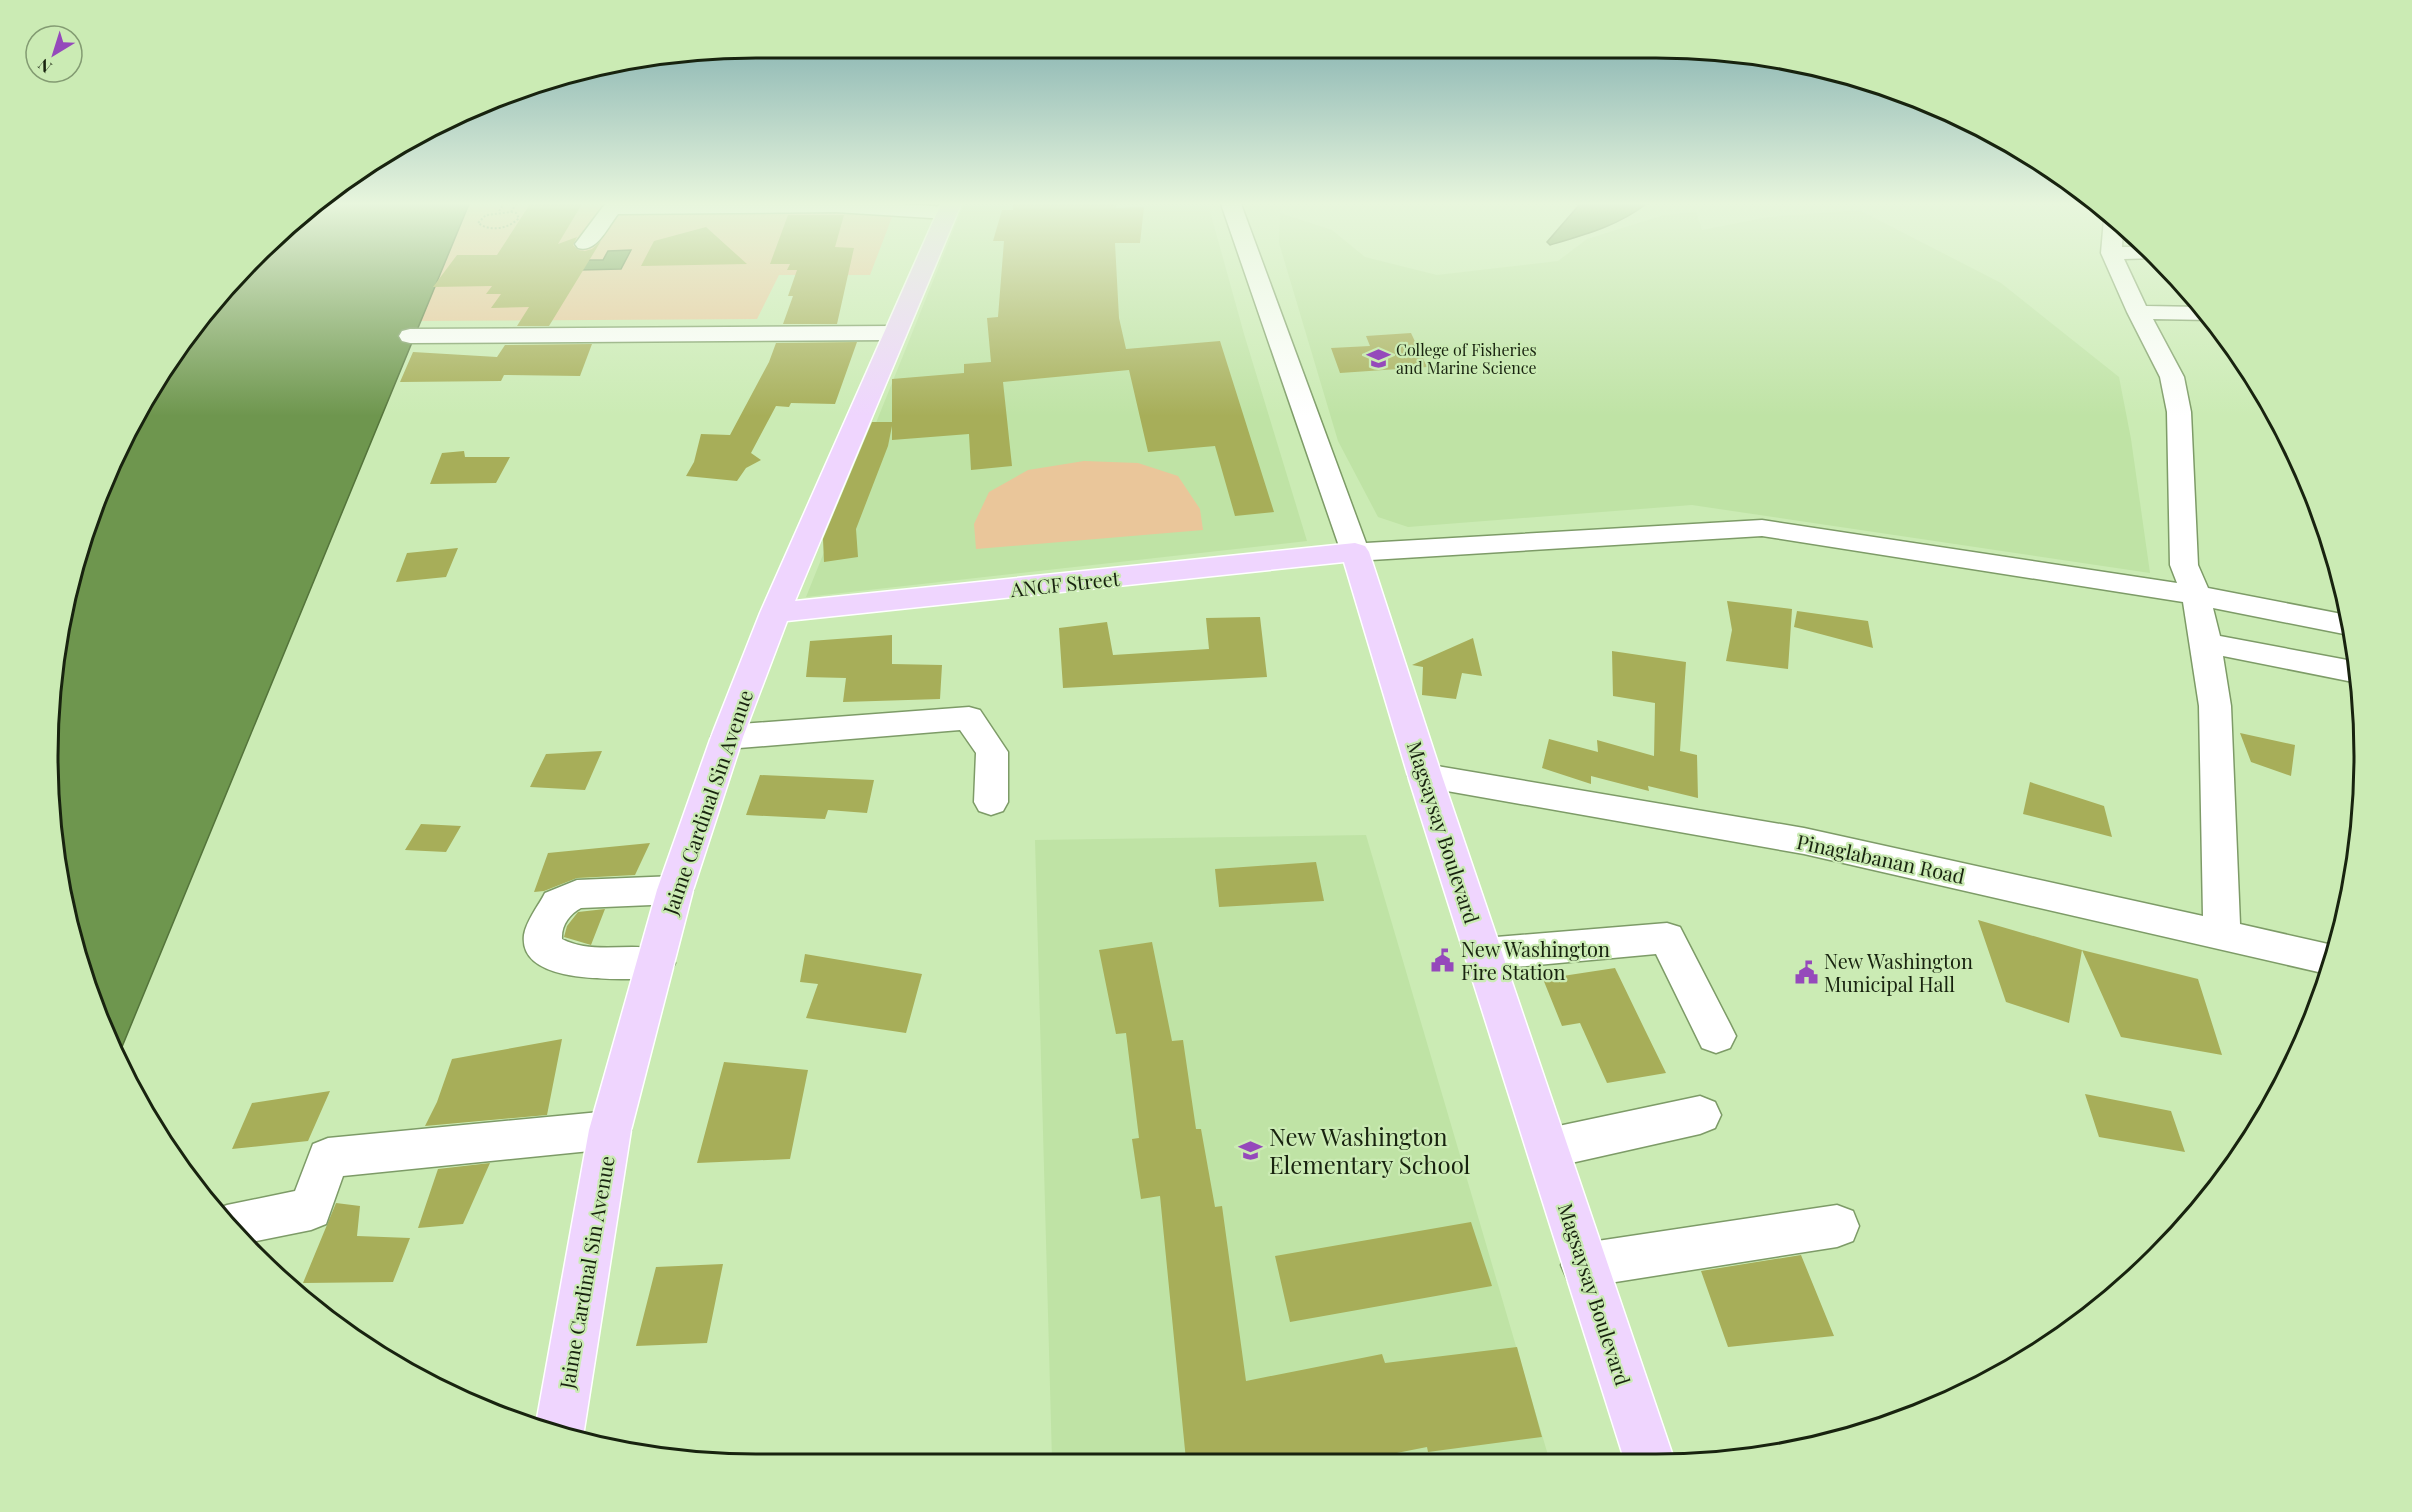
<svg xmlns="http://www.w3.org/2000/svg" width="2412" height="1512" viewBox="0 0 2412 1512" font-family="'Playfair Display',serif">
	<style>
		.built { fill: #bfe3a5 }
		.green { fill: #eac69a }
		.water { fill: #6e964e; stroke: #54743b; stroke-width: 1.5 }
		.building { fill: #a7ae59 }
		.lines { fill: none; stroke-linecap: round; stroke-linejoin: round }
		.minor-casing { stroke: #7d9b67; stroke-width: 3 }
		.major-casing { stroke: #fff; stroke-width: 3 }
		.path { stroke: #7e956d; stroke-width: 2; stroke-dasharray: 2 2; stroke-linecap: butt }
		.minor { fill: #fff; fill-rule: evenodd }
		.major { fill: #efd5fe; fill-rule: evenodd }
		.labels { text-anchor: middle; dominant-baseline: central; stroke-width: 4.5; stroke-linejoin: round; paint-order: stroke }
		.far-poi-label { font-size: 16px; fill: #18230f; stroke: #cbebb4; text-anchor: start }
		.street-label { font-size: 20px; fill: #18230f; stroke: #cbebb4 }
		.poi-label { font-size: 20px; fill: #18230f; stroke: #cbebb4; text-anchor: start }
		.near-poi-label { font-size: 24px; fill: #18230f; stroke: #cbebb4; text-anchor: start }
		.rim { fill: none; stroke: #18230f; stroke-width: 3 }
	</style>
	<rect width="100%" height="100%" fill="#cbebb4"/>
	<path class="built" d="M964,204H1208L1244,334L1307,541L806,597Z
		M1859,210L2001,283L2119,377L2131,439L2150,573L1692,505L1408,527L1378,517L1338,441L1279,243L1280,213L1332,230L1365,257L1437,275L1558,261L1587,239L1664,215L1696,212L1702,230L1769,217Z
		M1366,835L1550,1462L1052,1460L1035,840Z"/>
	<path class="green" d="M459,204H897L870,275H779L757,319L408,321Z
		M1084,461L1138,463L1178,476L1200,509L1203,530L976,549L974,524L989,492L1028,470Z"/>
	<path class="water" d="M318,204H469L117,1059L72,940L54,848L49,710L86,528L143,402L195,325L256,255Z
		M1580,204H1646C1618,226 1584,235 1550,245L1547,242Z
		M631,250L621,269L580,270L585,260H603L608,251Z"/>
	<path class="building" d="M530,204H582L558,244L577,237L573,245L578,250L585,251L592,249L601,241L549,326H517L529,307L491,308L501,294H486L492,286L433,287L457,255H497Z
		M1013,204H1116V208L1144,207L1140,243H1115L1119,318L1126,349L1220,341L1274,512L1235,516L1215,446L1148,452L1129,370L1003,382L1012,466L971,470L969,434L892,440V426L888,446L856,529L858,557L824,562L823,539L872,422H892V379L964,373V364L991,362L987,318L998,317L1004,241H993L1002,210H1013Z
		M788,215H844L835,247L854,248L837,324H783L793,296H788L797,270H787L790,264H770Z
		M706,227L747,264L641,266L654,241Z
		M1411,333L1427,367L1340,373L1331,348L1370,346L1366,336Z
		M857,342L835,404L791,403L789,407L776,406L751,453L761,460L746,468L737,481L686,476L694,462L701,434L730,435L769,362L776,343Z
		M592,344L580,376L504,375L501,381L400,382L413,352L497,357L505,345Z
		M464,451L465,457H510L496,483L430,484L442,453Z
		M458,548L446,577L396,582L407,553Z
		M1727,601L1792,609L1788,669L1726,661L1732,630Z
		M1797,611L1868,621L1873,648L1794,627Z
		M1260,617L1267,677L1063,688L1059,628L1107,622L1113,655L1209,649L1206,618Z
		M892,635V664L942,665L940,699L843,702L846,678L806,677L810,641Z
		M1473,638L1482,676L1462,673L1456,699L1422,695L1423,667L1412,665Z
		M1612,651L1686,662L1680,751L1697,755L1698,798L1648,786L1649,791L1591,776V784L1542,768L1549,739L1598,752L1597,740L1654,756L1655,703L1613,696Z
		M2240,733L2295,745L2291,776L2251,762Z
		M602,751L585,790L530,787L546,754Z
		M760,775L874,780L867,813L828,810L825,819L746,815Z
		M2030,782L2104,806L2112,837L2023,814Z
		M421,824L461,826L446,852L405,850Z
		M650,843L635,875L577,878L544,891L534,892L548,853Z
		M1316,862L1324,901L1219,907L1215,869Z
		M605,909L591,945L564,937L567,926L578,912Z
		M1978,920L2082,950L2069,1023L2006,1002Z
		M1152,942L1172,1041L1183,1040L1196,1129H1201L1215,1207L1222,1206L1246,1381L1382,1354L1385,1363L1517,1347L1542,1437L1428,1452L1427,1447L1356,1461L1186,1460L1160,1196L1141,1199L1132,1139L1139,1138L1126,1033L1116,1034L1099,950Z
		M2082,950L2198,979L2222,1055L2121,1037Z
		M805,954L922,974L906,1033L806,1018L818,984L800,982Z
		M1615,968L1644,1028L1666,1073L1607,1083L1580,1023L1562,1026L1543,979Z
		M562,1039L547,1115L425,1126L437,1102L452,1059Z
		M724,1062L808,1070L790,1159L697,1163Z
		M330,1091L308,1141L232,1149L252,1103Z
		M2085,1094L2171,1111L2185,1152L2099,1137Z
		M490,1163L463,1224L418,1228L438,1169Z
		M336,1203L360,1206L357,1236L410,1238L393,1282L303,1283Z
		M1471,1222L1492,1286L1290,1322L1275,1256Z
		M1801,1255L1834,1336L1728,1347L1701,1271Z
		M723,1264L707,1343L636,1346L656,1267Z"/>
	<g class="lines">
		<defs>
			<path id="minor" d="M605,204H901L947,207L954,209L957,213L954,217L947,219L836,212L618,214C607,228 597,253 578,248L575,244Z
				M1221,204H1241L1366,543L1762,520L2177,583L2170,565L2167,412L2160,377L2127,312L2101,253L2104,219L2108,214L2123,228L2122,247H2143L2155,258L2124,259L2146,306L2201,307L2210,320L2153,319L2184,377L2191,412L2198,565L2208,588L2347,615L2351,634L2349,635L2213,608L2220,636L2358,662V683L2223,656L2231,706L2240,924L2337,946L2327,974L1804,854L1413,785L1408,776L1413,767L1425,764L1804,828L2203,916L2199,706L2183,602L1762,536L1355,561L1345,558L1341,552Z
				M895,326L903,328L906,333L903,338L895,340L410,343L402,341L399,336L402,331L410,329Z
				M969,707L980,710L1008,752V802L1003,811L991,815L979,811L974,802L976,753L960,730L727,749L715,745L711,737L715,729L727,725Z
				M675,876L688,880L693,890L688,900L675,904L581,908C570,914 561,925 562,939C594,956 635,940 669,952L675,963L669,974L656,979C624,978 518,987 524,935C526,921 539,905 545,893L577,880Z
				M1667,923L1680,927L1730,1024L1736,1036L1730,1048L1716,1053L1702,1048L1656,954L1484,970L1471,965L1465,954L1471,943L1484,938Z
				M1700,1096L1715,1102L1721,1115L1715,1128L1700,1134L1549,1168L1534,1162L1528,1148L1534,1134L1549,1128Z
				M610,1111L625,1116L631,1130L625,1144L610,1149L343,1176L326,1224L311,1230L246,1243L214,1210L227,1205L295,1191L313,1144L328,1138Z
				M1837,1205L1853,1211L1859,1226L1853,1241L1837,1247L1584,1287L1568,1281L1561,1265L1568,1249L1584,1243Z"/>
			<path id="major" d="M941,204H961L795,601L1355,543L1365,546L1369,552L1442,776L1675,1462H1625L1408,776L1344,562L787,621L743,737L693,890L631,1130L584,1430L581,1436L536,1424L589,1130L657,890L711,737L760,613Z"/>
		</defs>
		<use href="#minor" class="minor-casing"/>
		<use href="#major" class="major-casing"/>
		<path class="path" d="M499,211L504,204
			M511,212L516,213L519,218C508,229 491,232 478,223L486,215Z
			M511,212L516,204"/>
		<use href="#minor" class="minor"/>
		<use href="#major" class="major"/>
	</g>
	<linearGradient id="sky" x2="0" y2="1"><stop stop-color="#77a8aa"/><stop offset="0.49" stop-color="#e8f6dd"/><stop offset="1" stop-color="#e8f6dd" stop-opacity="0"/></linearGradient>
	<rect width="2412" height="416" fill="url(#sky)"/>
	<defs>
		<symbol id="university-bare" viewBox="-9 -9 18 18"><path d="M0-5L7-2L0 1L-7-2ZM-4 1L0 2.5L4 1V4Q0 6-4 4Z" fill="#9549bb" stroke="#cbebb4" stroke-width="2.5" paint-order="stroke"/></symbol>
		<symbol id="civic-bare" viewBox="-9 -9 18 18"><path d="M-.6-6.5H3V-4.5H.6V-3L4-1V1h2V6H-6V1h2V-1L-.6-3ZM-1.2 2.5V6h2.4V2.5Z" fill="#9549bb" stroke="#cbebb4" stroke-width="2.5" paint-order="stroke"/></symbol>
		<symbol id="school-bare" viewBox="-9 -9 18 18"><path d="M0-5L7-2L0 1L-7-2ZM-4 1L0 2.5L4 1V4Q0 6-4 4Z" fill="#9549bb" stroke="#cbebb4" stroke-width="2.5" paint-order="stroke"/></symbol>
	</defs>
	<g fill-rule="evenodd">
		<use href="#university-bare" x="1362" y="342" width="33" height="33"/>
		<use href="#civic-bare" x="1426" y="944" width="33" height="33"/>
		<use href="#civic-bare" x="1790" y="956" width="33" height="33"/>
		<use href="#school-bare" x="1234" y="1134" width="33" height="33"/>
	</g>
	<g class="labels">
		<g class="far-poi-label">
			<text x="1396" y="349">College of Fisheries<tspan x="1396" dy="18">and Marine Science</tspan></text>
		</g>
		<g class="street-label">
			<text transform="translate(1065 583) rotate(-6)">ANCF Street</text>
			<text transform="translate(707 802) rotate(-71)">Jaime Cardinal Sin Avenue</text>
			<text transform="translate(1444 832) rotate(72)">Magsaysay Boulevard</text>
			<text transform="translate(1881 858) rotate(12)">Pinaglabanan Road</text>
			<text transform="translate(586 1272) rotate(-80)">Jaime Cardinal Sin Avenue</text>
			<text transform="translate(1595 1294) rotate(72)">Magsaysay Boulevard</text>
		</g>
		<g class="poi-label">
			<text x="1461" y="948">New Washington<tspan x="1461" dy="23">Fire Station</tspan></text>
			<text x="1824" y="960">New Washington<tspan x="1824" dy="23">Municipal Hall</tspan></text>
		</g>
		<g class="near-poi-label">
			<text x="1269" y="1136">New Washington<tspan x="1269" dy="28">Elementary School</tspan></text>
		</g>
	</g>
	<path d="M0 0H2412V1512H0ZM756 58H1656A698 698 0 0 1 2354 756V756A698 698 0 0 1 1656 1454H756A698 698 0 0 1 58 756V756A698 698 0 0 1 756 58Z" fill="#cbebb4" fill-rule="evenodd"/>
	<path class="rim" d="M756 58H1656A698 698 0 0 1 2354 756V756A698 698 0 0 1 1656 1454H756A698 698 0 0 1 58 756V756A698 698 0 0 1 756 58Z"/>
	<g transform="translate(54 54) rotate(218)"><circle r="28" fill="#cbebb4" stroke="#839b72" stroke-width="1.5"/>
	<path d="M0-4.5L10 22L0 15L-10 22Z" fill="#9549bb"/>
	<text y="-9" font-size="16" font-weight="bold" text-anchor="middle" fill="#18230f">N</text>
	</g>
</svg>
